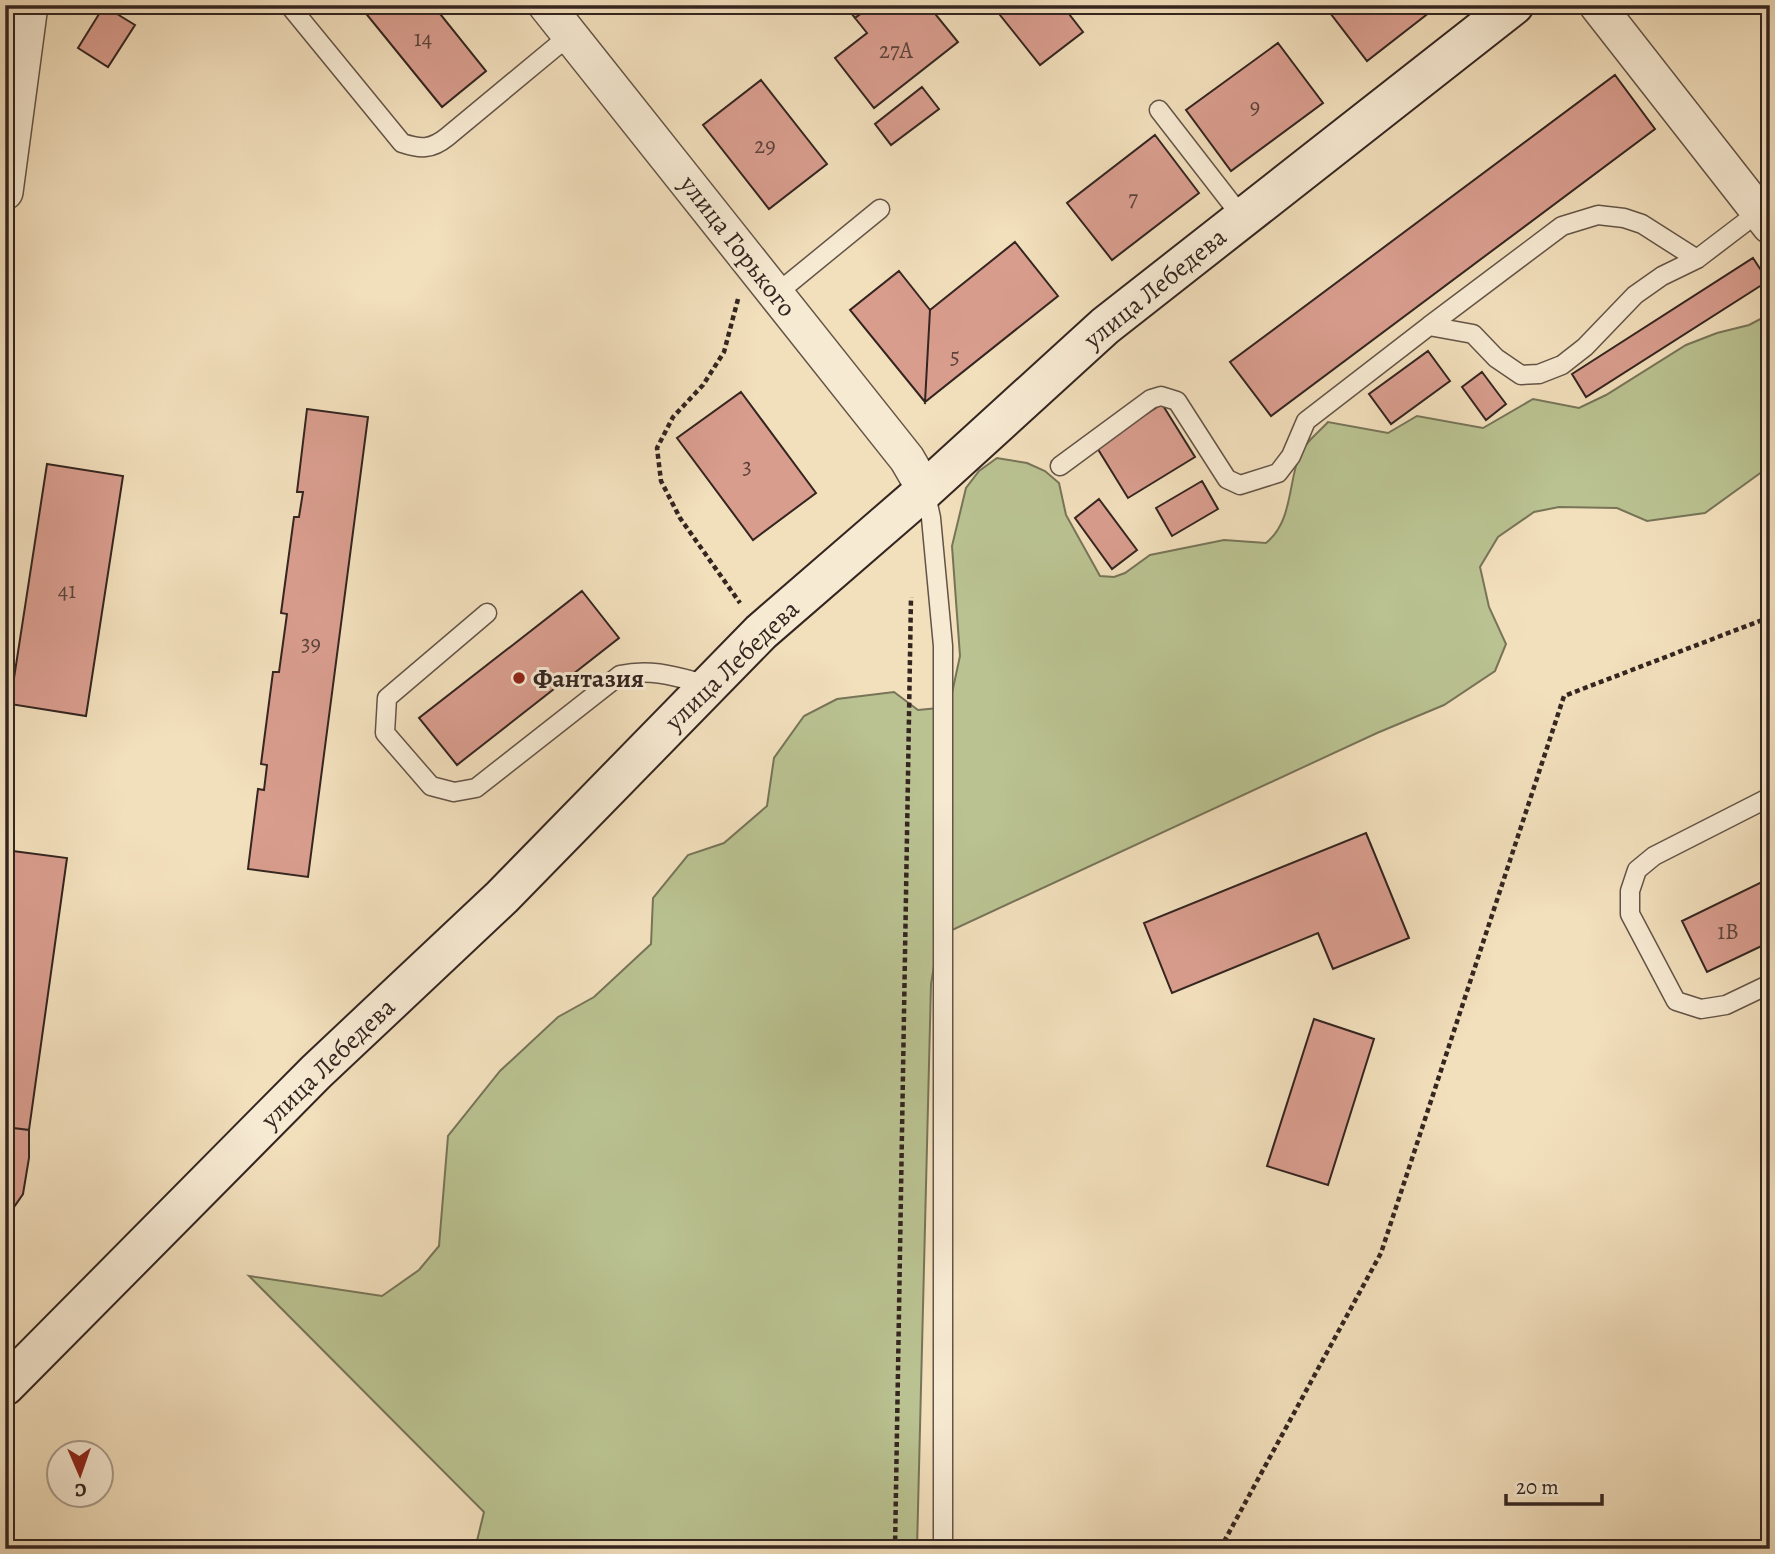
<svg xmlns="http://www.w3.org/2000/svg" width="1775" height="1554" viewBox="0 0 1775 1554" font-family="Alegreya,serif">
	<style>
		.green { fill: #bac291; stroke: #777458; stroke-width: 2 }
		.building { fill: #d99d8e; stroke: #342520; stroke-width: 2 }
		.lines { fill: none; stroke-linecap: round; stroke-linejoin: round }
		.lane-casing { stroke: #645447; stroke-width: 21 }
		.street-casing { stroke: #645447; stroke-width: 38 }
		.secondary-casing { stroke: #342520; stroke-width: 42 }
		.path { stroke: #342520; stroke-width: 4.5; stroke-dasharray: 5 3.5; stroke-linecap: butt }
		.lane { stroke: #f7ead3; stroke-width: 18 }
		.street { stroke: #f7ead3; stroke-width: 35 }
		.secondary { stroke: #f7ead3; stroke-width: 38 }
		.poi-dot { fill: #8f2418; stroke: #f7ead3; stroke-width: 2.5 }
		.labels { text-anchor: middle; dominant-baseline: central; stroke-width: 6; stroke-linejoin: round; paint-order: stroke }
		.number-label { font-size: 23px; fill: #5d433c }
		.street-label { font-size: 26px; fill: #342520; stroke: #f7ead3 }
		.poi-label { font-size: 26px; font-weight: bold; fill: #342520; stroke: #f7ead3; text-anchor: start }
	</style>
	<rect width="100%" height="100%" fill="#f2dfbc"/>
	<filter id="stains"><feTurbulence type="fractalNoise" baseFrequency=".00286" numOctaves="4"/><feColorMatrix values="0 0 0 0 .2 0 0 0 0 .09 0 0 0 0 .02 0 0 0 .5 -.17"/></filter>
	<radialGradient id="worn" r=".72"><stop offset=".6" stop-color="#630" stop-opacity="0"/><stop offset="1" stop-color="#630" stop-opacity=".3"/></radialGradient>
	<path class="green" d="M1770,314V466L1705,513L1647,521L1617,508L1559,507L1534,512L1498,537L1480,567L1489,607L1506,644L1495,671L1444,705L1377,733L952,930L936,954L931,984L917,1549H475L484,1512L249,1276L382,1296L419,1270L439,1246L448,1136L500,1071L558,1017L594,997L651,944L653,898L688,855L724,843L767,806L774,758L804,716L837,699L894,692L918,710L949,707L960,656L952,546L966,488L979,471L997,458L1027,463L1045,471L1059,483L1066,515L1100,576L1114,577L1125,573L1150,555L1224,540L1266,543C1292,522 1288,486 1299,456C1303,444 1319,432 1328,422L1388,433L1417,416L1483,428L1533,399L1579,408L1606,395L1686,345L1717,333L1749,325Z"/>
	<path class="building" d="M359,5H433L486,71L442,107Z
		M845,5H872L855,18Z
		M872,5H928L958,42L874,108L835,58L867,33L855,18Z
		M992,5H1062L1083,32L1040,65Z
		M1324,5H1439L1367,61Z
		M104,6L135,25L108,67L78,48Z
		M1278,43L1323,103L1231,171L1186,110Z
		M1615,75L1655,129L1271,416L1230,362Z
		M761,80L827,164L769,209L703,125Z
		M922,87L939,109L891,145L875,124Z
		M1155,135L1199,193L1112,260L1067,203Z
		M1015,242L1058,296L925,402L930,310Z
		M1753,258L1768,281L1586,397L1572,374Z
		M899,271L930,310L925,402L850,310Z
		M1428,351L1450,381L1391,424L1369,394Z
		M1482,372L1506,404L1486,420L1462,387Z
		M741,392L816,493L753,540L677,438Z
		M1162,404L1195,457L1128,498L1096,446Z
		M307,409L368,417L308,877L248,869L258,789L264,790L267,765L261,764L273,672H279L287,614L281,613L294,517H299L303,492H297Z
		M47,464L123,476L86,716L10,704Z
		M1202,481L1218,509L1172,536L1156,508Z
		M1099,499L1137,550L1112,569L1075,518Z
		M582,591L619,638L457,765L419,718Z
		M1366,833L1409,938L1333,969L1318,933L1172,993L1144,923Z
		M5,850L67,858L29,1130L5,1127Z
		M1770,878V942L1707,972L1682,921Z
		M1314,1019L1374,1039L1328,1185L1267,1166Z
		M5,1127L29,1130V1158L23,1194L5,1220Z"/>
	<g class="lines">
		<defs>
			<path id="lane" d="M289,5L402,143C420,149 431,150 447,137L570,35
				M1159,110L1242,217
				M776,294L880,209
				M1429,326L1562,226L1598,215L1624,218L1642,224L1697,259
				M1060,466L1151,399L1161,396L1177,401L1227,479L1240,485L1278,473L1291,456L1306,421L1429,326L1473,334L1496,358L1521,375L1539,374L1562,365L1585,347L1635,295L1662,276L1697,259L1760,211
				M925,490L931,518L943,646V1549
				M487,613L387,698L385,733L431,786L454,792L476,788L620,675C653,668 677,677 708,685
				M1770,797L1654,856L1637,870L1630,891V914L1676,1001L1701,1009L1726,1005L1770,984"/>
			<path id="street" d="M546,5L907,459L925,490
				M1597,5L1770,226
				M5,192L30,5"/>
			<path id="secondary" d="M5,1386L316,1072L502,897L761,632L925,490L1105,326L1514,5"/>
		</defs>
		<use href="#lane" class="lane-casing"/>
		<use href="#street" class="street-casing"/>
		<use href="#secondary" class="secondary-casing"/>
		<path class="path" d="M738,299L724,352L703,385L673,417L657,448L661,481L680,518L740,603
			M895,1549L911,597
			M1220,1549L1381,1253L1564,696L1770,617"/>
		<use href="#lane" class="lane"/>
		<use href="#street" class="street"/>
		<use href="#secondary" class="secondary"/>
	</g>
	<circle class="poi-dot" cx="519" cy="678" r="7"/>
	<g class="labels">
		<g class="number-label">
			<text x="423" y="38">14</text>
			<text x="896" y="50">27А</text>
			<text x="1255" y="106">9</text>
			<text x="765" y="145">29</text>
			<text x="1133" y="198">7</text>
			<text x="955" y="356">5</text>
			<text x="747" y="466">3</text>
			<text x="67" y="590">41</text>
			<text x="311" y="643">39</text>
			<text x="1728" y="931">1В</text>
		</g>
		<g class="street-label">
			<text transform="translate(738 246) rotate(52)">улица Горького</text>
			<text transform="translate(1155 288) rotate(-39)">улица Лебедева</text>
			<text transform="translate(732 665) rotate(-44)">улица Лебедева</text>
			<text transform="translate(328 1063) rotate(-44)">улица Лебедева</text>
		</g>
		<g class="poi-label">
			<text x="533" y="678">Фантазия</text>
		</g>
	</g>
	<rect width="1775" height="1554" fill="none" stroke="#f2dfbc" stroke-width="28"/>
	<rect x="7" y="7" width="1761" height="1540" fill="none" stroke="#342520" stroke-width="3.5"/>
	<rect x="14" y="14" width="1747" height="1526" fill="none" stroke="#342520" stroke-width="2"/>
	<g transform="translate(80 1474) rotate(178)"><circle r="33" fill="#f7ead3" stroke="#a99b8b" stroke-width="2"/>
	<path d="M0-5L12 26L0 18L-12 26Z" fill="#8f2418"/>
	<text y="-10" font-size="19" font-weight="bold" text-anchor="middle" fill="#342520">С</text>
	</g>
	<path d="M1506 1494v10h96v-10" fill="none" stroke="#342520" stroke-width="3.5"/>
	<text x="1516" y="1494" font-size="21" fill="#342520" stroke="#f7ead3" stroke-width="5" paint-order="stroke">20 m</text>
	<rect width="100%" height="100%" filter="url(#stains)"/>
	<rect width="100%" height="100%" fill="url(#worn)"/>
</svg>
